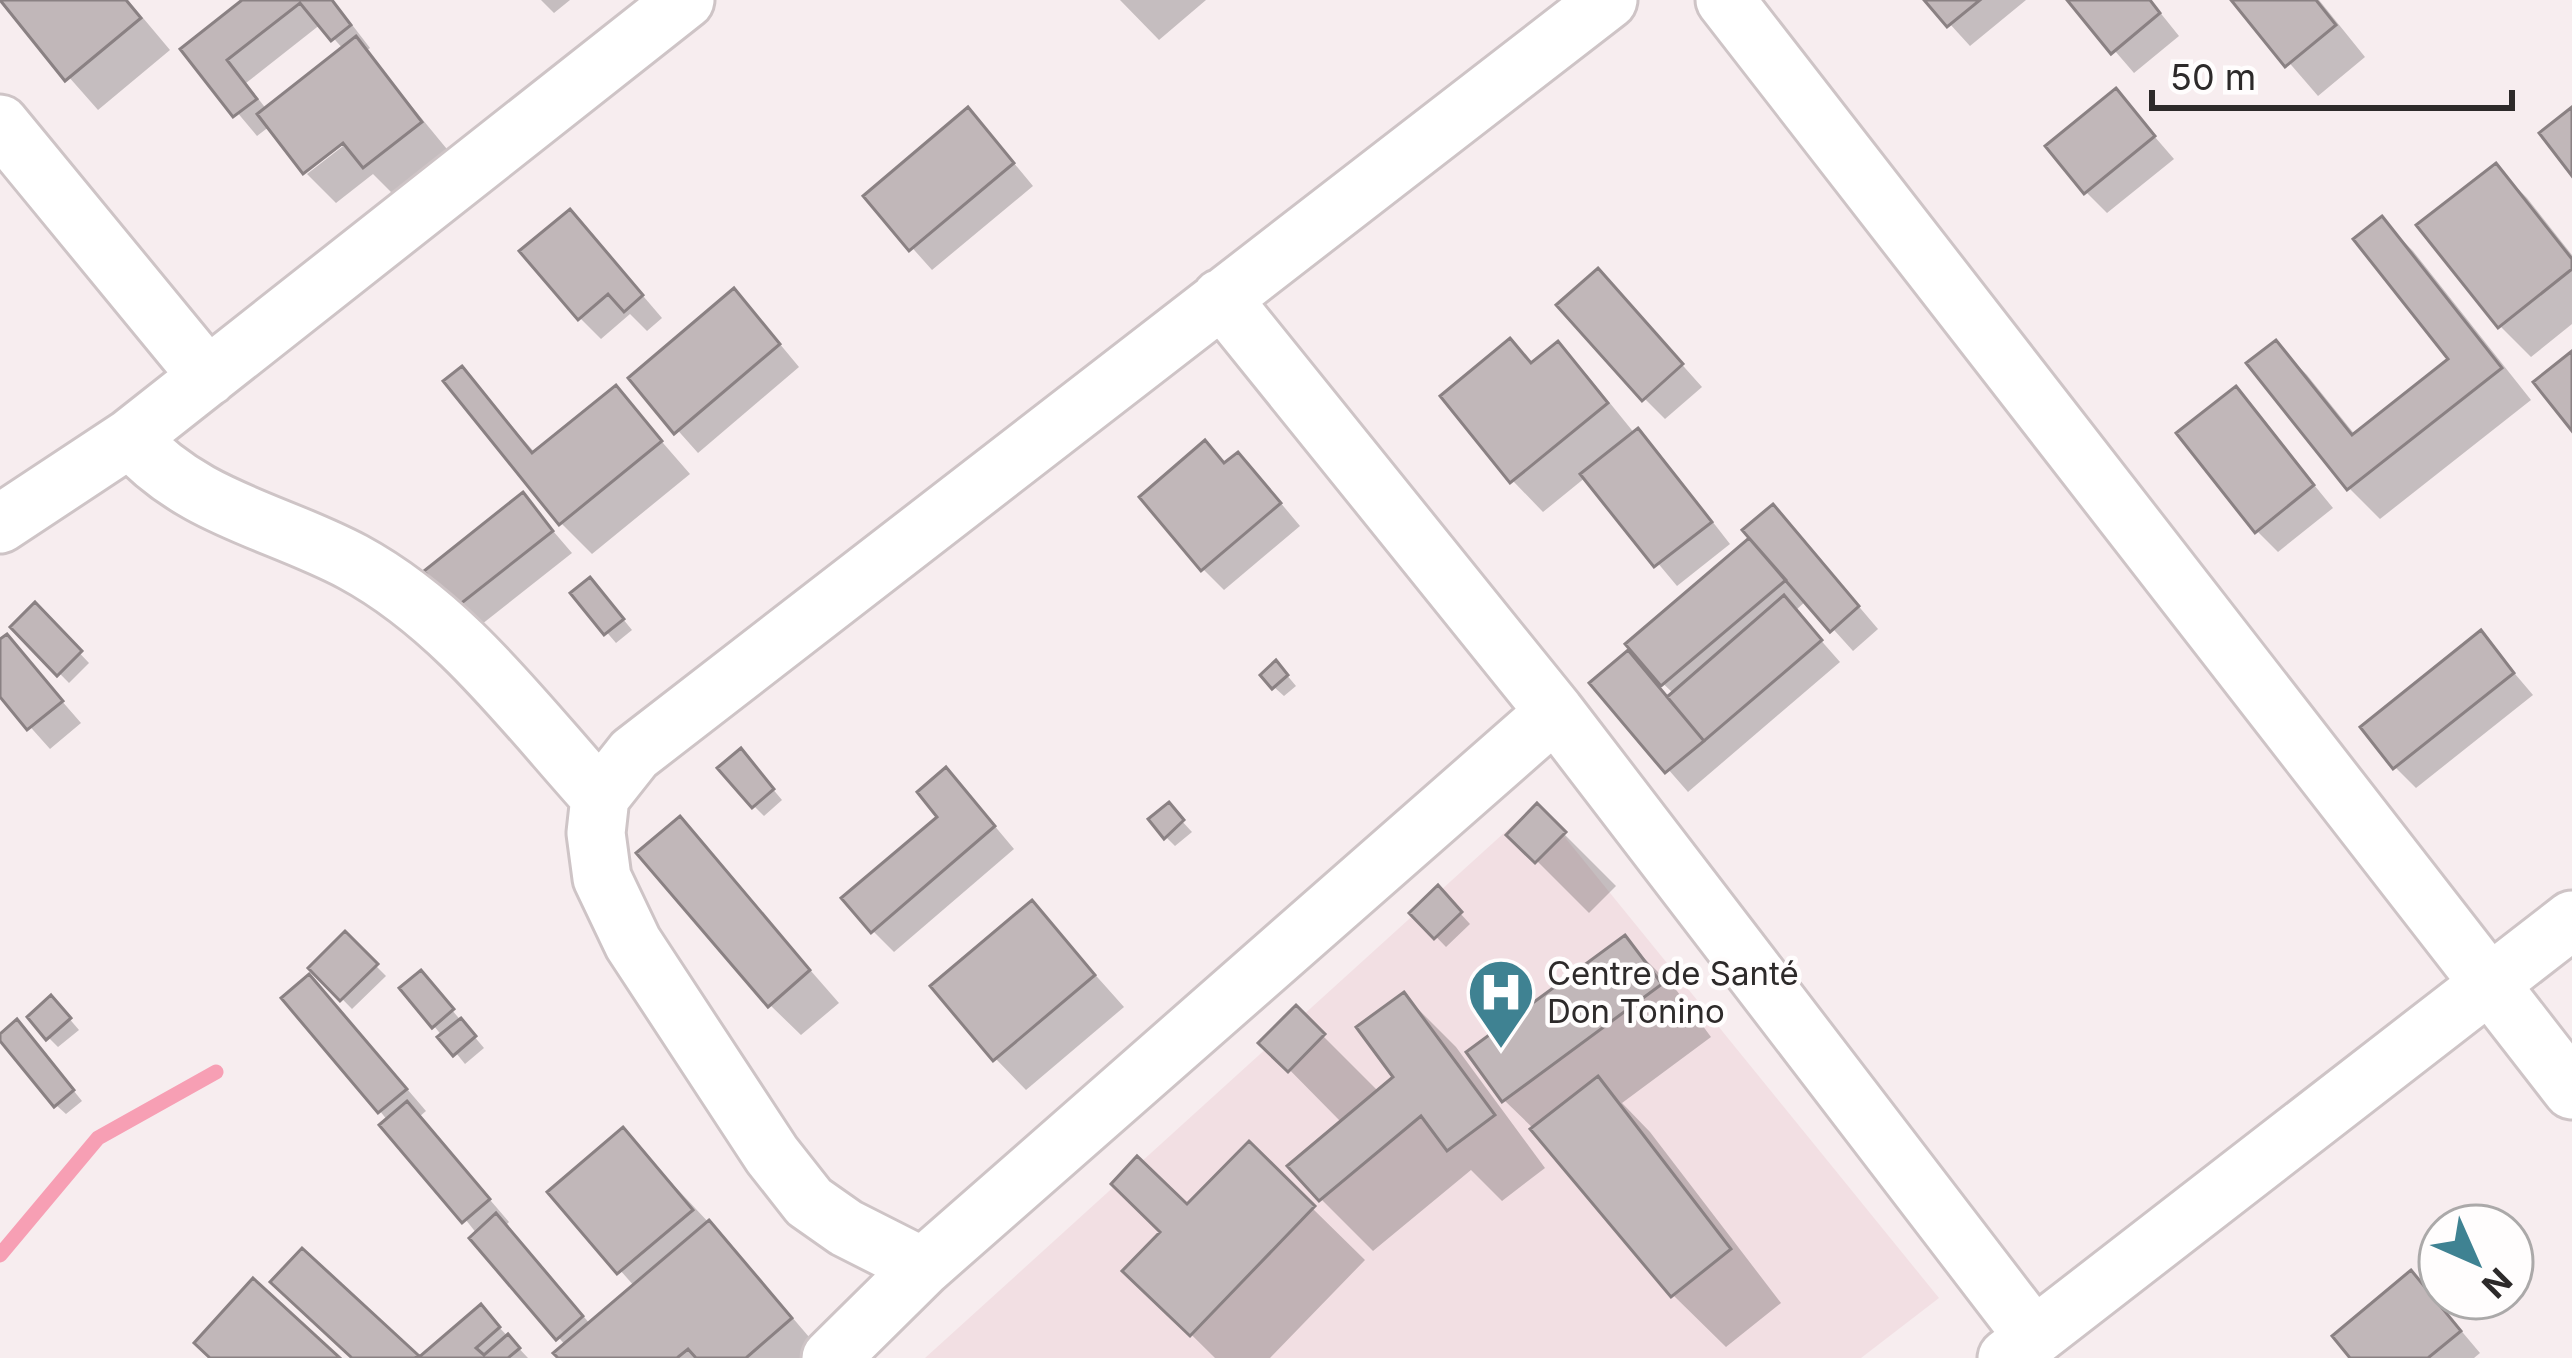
<svg xmlns="http://www.w3.org/2000/svg" width="2572" height="1358" viewBox="0 0 2572 1358" font-family="Inter,sans-serif">
	<style>
		.built { fill: #f2dfe3 }
		.shadow { fill: #0003; fill-rule: evenodd }
		.lines { fill: none; stroke-linecap: round; stroke-linejoin: round }
		.stream { stroke: #f79fb4; stroke-width: 15 }
		.building { fill: #c1b7b9; stroke: #8a8183; stroke-width: 3 }
		.minor-casing { stroke: #cec4c6; stroke-width: 63 }
		.minor { stroke: #fff; stroke-width: 57 }
		.labels { text-anchor: middle; dominant-baseline: central; stroke-width: 9; stroke-linejoin: round; paint-order: stroke }
		.poi-label { font-size: 33px; fill: #2d2a2a; stroke: #fffdfd; text-anchor: start }
	</style>
	<rect width="100%" height="100%" fill="#f7edef"/>
	<path class="built" d="M1537,803L1939,1298L1861,1358H925Z"/>
	<path class="shadow" d="M1,0H128L170,50L98,110Z
		M247,0H333L370,48L366,51L451,154L396,197L373,174L336,203L307,174L356,136L270,126L257,136L184,49ZM321,24L344,50L267,110L246,83Z
		M541,0H570L554,13Z
		M1120,0H1206L1159,40Z
		M1928,0H2026L1970,46Z
		M2071,0H2150L2179,36L2134,73Z
		M2235,0H2319L2365,57L2318,96Z
		M2116,92L2174,159L2107,213L2086,192Z
		M988,132L1033,186L932,270L867,197Z
		M2496,167L2527,198L2572,255V324L2531,357L2500,326Z
		M2382,220L2413,251L2531,400L2380,519L2349,488L2276,344L2307,375L2356,436L2452,360Z
		M590,234L662,318L647,331L630,314L601,339L580,318Z
		M1618,293L1702,387L1665,419L1644,398Z
		M754,313L799,367L698,453L632,379Z
		M1557,345L1588,376L1635,434L1638,432L1659,453L1730,544L1677,586L1586,477L1543,512L1513,481L1533,365Z
		M462,370L536,454L616,389L690,474L592,554L561,523Z
		M2236,390L2333,508L2278,552L2257,531Z
		M1226,466L1259,477L1300,526L1224,590L1203,569Z
		M523,496L572,553L477,628L456,607Z
		M1793,529L1878,629L1853,651L1807,600L1795,611L1840,662L1688,792L1593,683ZM1653,674L1674,694L1668,699L1650,677Z
		M600,591L632,630L616,643L574,594Z
		M35,606L89,663L69,683L14,627Z
		M2481,634L2533,695L2416,788L2395,767Z
		M7,638L81,723L50,749L0,693V643Z
		M1286,674L1296,686L1284,696L1274,687Z
		M750,762L782,800L764,816L754,806Z
		M967,793L1014,849L894,952L873,931Z
		M1168,806L1192,832L1175,846L1166,837Z
		M1537,807L1616,886L1589,913L1511,835Z
		M679,820L839,1003L801,1035L770,1005Z
		M1438,889L1470,924L1446,947L1413,913Z
		M1032,904L1124,1007L1026,1090L996,1059Z
		M345,935L386,976L352,1009L312,968Z
		M1625,939L1677,991L1711,1037L1622,1103L1650,1132L1781,1303L1726,1347L1673,1295L1538,1133L1504,1100Z
		M430,984L484,1048L465,1064L434,1026Z
		M1404,995L1456,1047L1545,1168L1502,1201L1471,1170L1373,1251L1321,1199L1342,1123L1263,1043L1296,1009L1379,1092L1397,1077Z
		M330,999L426,1111L419,1117L509,1222L505,1226L591,1325L635,1287L551,1192L623,1131L739,1255L821,1351L813,1358H562L566,1346L473,1238L477,1234L380,1111Z
		M61,1009L79,1030L58,1047L49,1038Z
		M27,1033L82,1101L66,1114L56,1105Z
		M1249,1146L1365,1260L1270,1358H1215L1127,1271Z
		M2431,1295L2480,1353L2474,1358H2354Z
		M481,1308L528,1358H422Z"/>
	<g class="lines">
		<path class="stream" d="M0,1255L98,1138L216,1072"/>
	</g>
	<path class="building" d="M0,0H126L141,18L65,81Z
		M242,0H332L351,25L331,41L300,3L227,60L257,99L233,117L180,49Z
		M1924,0H1980L1947,27Z
		M2067,0H2150L2160,13L2111,54Z
		M2231,0H2316L2336,25L2285,67Z
		M356,36L422,122L363,168L343,143L303,174L257,114Z
		M2116,88L2155,136L2084,194L2045,146Z
		M968,107L1014,163L909,251L863,196Z
		M2572,107V176L2539,133Z
		M2496,163L2572,259V269L2498,328L2416,225Z
		M570,209L643,295L624,312L608,294L578,320L519,251Z
		M2382,216L2502,368L2347,490L2246,363L2276,340L2352,435L2448,359L2353,239Z
		M1598,268L1683,364L1642,401L1556,305Z
		M734,288L780,344L674,434L628,378Z
		M1510,338L1531,363L1558,341L1608,403L1510,483L1440,396Z
		M2572,351V431L2533,382Z
		M462,366L532,453L616,385L662,441L559,525L443,381Z
		M2236,386L2314,485L2255,533L2176,433Z
		M1638,428L1712,522L1654,567L1580,474Z
		M1205,440L1224,463L1238,452L1281,503L1201,571L1139,497Z
		M523,492L553,531L454,609L424,571Z
		M1773,504L1859,606L1830,632L1742,530Z
		M1749,538L1786,580L1661,686L1625,644Z
		M590,577L624,619L604,635L570,593Z
		M1784,595L1822,640L1704,741L1667,697Z
		M35,602L82,651L57,676L10,627Z
		M2481,630L2514,673L2393,769L2360,727Z
		M7,634L63,701L27,730L0,697V639Z
		M1628,650L1704,741L1665,773L1589,683Z
		M1276,660L1288,675L1272,689L1260,675Z
		M741,748L774,789L752,808L717,768Z
		M946,767L995,826L871,933L841,898L937,817L917,792Z
		M1169,802L1184,820L1164,839L1148,819Z
		M1537,803L1566,832L1535,863L1506,835Z
		M680,816L810,970L768,1007L636,853Z
		M1438,885L1462,912L1434,939L1409,913Z
		M1032,900L1095,975L993,1061L930,986Z
		M345,931L378,964L340,1001L308,968Z
		M1625,935L1662,984L1502,1102L1466,1052Z
		M421,970L454,1009L432,1028L399,988Z
		M309,974L407,1089L378,1113L281,998Z
		M1404,992L1495,1115L1447,1151L1421,1116L1319,1201L1287,1166L1393,1077L1356,1027Z
		M51,995L71,1018L46,1040L27,1017Z
		M1296,1005L1325,1034L1288,1072L1258,1043Z
		M461,1018L476,1036L453,1056L437,1037Z
		M17,1019L74,1090L54,1107L0,1041V1034Z
		M1598,1076L1731,1249L1671,1297L1530,1129Z
		M407,1101L490,1199L462,1223L379,1125Z
		M623,1127L693,1210L617,1274L547,1192Z
		M1249,1141L1315,1206L1190,1336L1122,1271L1160,1232L1111,1184L1137,1156L1187,1204Z
		M496,1213L583,1316L556,1340L469,1238Z
		M709,1220L792,1318L746,1358H696L688,1349L677,1358H558L553,1353Z
		M302,1248L418,1355L415,1358H352L270,1282Z
		M2411,1270L2461,1331L2428,1358H2350L2332,1336Z
		M253,1278L340,1358H210L194,1343Z
		M481,1304L500,1327L476,1348L484,1355L508,1334L520,1348L508,1358H418Z"/>
	<g class="lines">
		<defs>
			<path id="minor" d="M1725,0L2572,1090
				M0,124L208,377
				M1221,298L1555,712L2034,1337
				M130,438C193,509 274,520 353,562C453,616 525,714 600,797
				M0,524L130,438L685,0
				M923,1267L846,1228L809,1202L772,1155L633,943L602,878L596,833L600,797L634,754L1608,0
				M831,1358L923,1267L1555,712
				M2007,1358L2572,920"/>
		</defs>
		<use href="#minor" class="minor-casing"/>
		<use href="#minor" class="minor"/>
	</g>
	<defs>
		<symbol id="hospital-pin" viewBox="-11 -11 22 30"><path d="M0 17L-7.5 6A9.5 9.5 0 1 1 7.5 6Z" fill="#3f8292" stroke="#fffdfd"/><path d="M-5-5h3v3.5h4V-5h3V5h-3V1.5h-4V5h-3Z" fill="#fff"/></symbol>
	</defs>
	<g fill-rule="evenodd">
		<use href="#hospital-pin" x="1463" y="954" width="76" height="104"/>
	</g>
	<g class="labels">
		<g class="poi-label">
			<text x="1547" y="973">Centre de Santé<tspan x="1547" dy="38">Don Tonino</tspan></text>
		</g>
	</g>
	<g transform="translate(2476 1262) rotate(135)"><circle r="57" fill="#fffdfd" stroke="#aba9a9" stroke-width="3"/>
	<path d="M0-9L21 45L0 30L-21 45Z" fill="#3f8292"/>
	<text y="-18" font-size="33" font-weight="bold" text-anchor="middle" fill="#2d2a2a">N</text>
	</g>
	<path d="M2152 90v18h360v-18" fill="none" stroke="#2d2a2a" stroke-width="6"/>
	<text x="2170" y="90" font-size="36" fill="#2d2a2a" stroke="#fffdfd" stroke-width="9" paint-order="stroke">50 m</text>
</svg>
